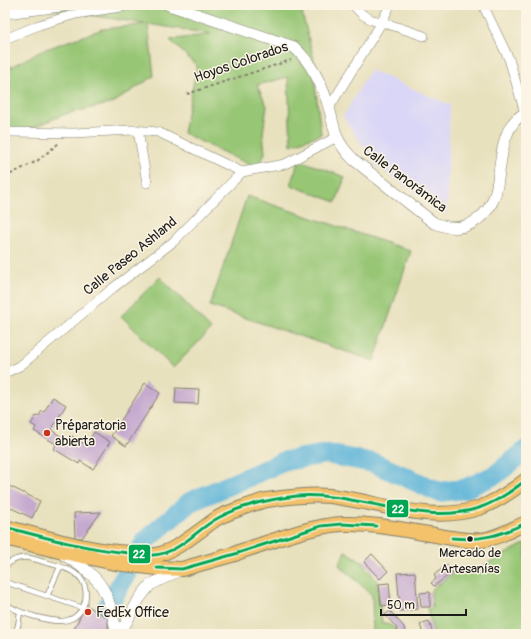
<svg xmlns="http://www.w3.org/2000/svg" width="531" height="639" viewBox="0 0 531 639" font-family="Pangolin,sans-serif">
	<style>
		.built { fill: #d9d6f7 }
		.green { fill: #97c675; stroke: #5a7148 }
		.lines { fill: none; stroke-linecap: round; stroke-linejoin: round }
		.river { stroke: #5bb3d8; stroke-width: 20 }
		.building { fill: #c5a9cf }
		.service-casing { stroke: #827e6d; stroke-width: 6 }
		.minor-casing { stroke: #827e6d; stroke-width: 10 }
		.tertiary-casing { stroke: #827e6d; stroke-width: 12 }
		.primary-casing { stroke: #827e6d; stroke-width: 16 }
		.path { stroke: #827e6d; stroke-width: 2; stroke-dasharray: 3 3; stroke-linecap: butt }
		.service { stroke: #fff; stroke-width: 4.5 }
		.minor { stroke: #fff; stroke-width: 9 }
		.tertiary { stroke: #fff; stroke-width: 11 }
		.primary { stroke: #f3c26a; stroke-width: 14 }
		.bus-1-casing { stroke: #fcf5e5; stroke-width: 6 }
		.bus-1 { stroke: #00a651; stroke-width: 3 }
		.poi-dot { fill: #c8321e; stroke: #fcf5e5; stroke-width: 1.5 }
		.bus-dot { fill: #1c1c1c; stroke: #fcf5e5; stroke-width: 1.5 }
		.labels { text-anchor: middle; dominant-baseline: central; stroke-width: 3; stroke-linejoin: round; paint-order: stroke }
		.bus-label { font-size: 13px; fill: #1c1c1c; stroke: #fcf5e5 }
		.street-label { font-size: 14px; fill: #1c1c1c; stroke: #fcf5e5 }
		.poi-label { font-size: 14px; fill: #1c1c1c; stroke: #fcf5e5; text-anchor: start }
		.line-badge { stroke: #fcf5e5; stroke-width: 1.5 }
		.badge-label { font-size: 11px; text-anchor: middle; font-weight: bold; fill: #fff }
	</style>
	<rect width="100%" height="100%" fill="#fcf5e5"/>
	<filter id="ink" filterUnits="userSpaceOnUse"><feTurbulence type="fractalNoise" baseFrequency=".025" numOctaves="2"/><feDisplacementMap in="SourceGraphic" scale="8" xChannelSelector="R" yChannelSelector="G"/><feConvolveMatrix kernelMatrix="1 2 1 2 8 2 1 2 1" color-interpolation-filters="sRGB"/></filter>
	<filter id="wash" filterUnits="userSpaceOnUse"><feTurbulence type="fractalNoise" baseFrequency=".012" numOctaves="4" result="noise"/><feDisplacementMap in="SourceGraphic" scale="16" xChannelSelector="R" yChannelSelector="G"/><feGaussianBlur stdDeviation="0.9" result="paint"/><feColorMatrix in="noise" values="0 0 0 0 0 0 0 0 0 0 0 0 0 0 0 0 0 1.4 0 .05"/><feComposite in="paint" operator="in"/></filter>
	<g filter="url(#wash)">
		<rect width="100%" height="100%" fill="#e8e1be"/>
		<path class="built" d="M370,70L450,105L447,214L376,166L343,117Z"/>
		<path class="green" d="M26,5H296L301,9L320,83L314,75L321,134L291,145L288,77L257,85L267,106L263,133L265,153L258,169L183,133L197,66L170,40L211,34L148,24L154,76L113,103L65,114L23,132L5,128V70L43,50L103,29L146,24Z
			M299,160L345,177L336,202L290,185Z
			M247,196L411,251L374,361L210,306Z
			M160,277L211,329L173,368L121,316Z
			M526,543V634H434L427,609L432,608L431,590L455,571L477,569Z
			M345,551L362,561L377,581L382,622L394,627L396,634H373L372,595L339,565Z"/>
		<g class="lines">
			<path class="river" d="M105,611L146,540L190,502L285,461L326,454L374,463L439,492L464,489L495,475L526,450"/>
		</g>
		<g id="blocks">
			<path class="building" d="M145,383L160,393L126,446L111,436Z
				M176,388L199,389L198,404L175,403Z
				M53,397L66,405L51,430L67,440L70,435L86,445L94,432L110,442L93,469L80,461L79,464L54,449L56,444L34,431L36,427L31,424L36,416L38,417L42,411L44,412Z
				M5,484L40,501L32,518L5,505Z
				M101,512L82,538H75L74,513Z
				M372,554L388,571L380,579L364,562Z
				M447,565L453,572L434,586L431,583L436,579L434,575Z
				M415,572L418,609L400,611L397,573Z
				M389,583L391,605L381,606L379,584Z
				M430,592V607H421L420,593Z
				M86,605L108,618V634L72,633Z
				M390,611L404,627L405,634H398L396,627L385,615Z
				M429,621L433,634H423L420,624Z"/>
		</g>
	</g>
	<g filter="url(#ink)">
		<use href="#blocks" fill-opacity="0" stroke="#827e6d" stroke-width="1"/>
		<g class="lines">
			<defs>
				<path id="service" d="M5,566C19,554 28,557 44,562C55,565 67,567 76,574C92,585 88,614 68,620C54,624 16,613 5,603
					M5,582L83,608
					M47,596L60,567
					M14,634L18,626L20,612"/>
				<path id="minor" d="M353,5L363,15L372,20L382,22L424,36
					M483,5L509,59L525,113
					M5,39L39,25L76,14L133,5
					M329,108L382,22L390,5
					M138,130L147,183
					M5,131L11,132L74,133L132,130L158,132L242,172
					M5,373L20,366L113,288L173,242L242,172L285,164L337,137"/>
				<path id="tertiary" d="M169,5L294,47C313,64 323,86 330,111C332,119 334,129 337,137C341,146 347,153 354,160L434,223C450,229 463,230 477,220C485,214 492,205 495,195C502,171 498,124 526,113
					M5,13L70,5
					M64,555C104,579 107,590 117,634
					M120,634L139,599L150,585L182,569"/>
				<path id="primary" d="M5,527C47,538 89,551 132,553C140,554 149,556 156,555C175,552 200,530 216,519C221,515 260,501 267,500C287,497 309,494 330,496C380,502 429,524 479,508C496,502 512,491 526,480
					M5,538L59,551L115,563L157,568L182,569L235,554L239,552C271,542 309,526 342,524C373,523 404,530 435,535C450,538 465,541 481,540C496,539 512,529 526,523"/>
			</defs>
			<use href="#service" class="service-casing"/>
			<use href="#minor" class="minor-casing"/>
			<use href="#tertiary" class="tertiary-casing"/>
			<use href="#primary" class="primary-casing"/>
			<path class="path" d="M187,94L291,60
				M5,177L37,161L59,143
				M521,539L526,543"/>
			<use href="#service" class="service"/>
			<use href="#minor" class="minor"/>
			<use href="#tertiary" class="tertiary"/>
			<use href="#primary" class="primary"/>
			<defs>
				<path id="bus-1" d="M5,527C46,538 87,549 129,553C137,553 145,556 153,555C179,554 197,529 218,518C242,505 270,499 297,496C358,491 419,527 479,508C497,502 512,491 526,480
					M452,538C482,541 500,535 526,523
					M157,568L182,569L235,554L321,526L342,524L376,526"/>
			</defs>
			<use href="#bus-1" class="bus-1-casing"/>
			<use href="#bus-1" class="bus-1"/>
		</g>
	</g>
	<g class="poi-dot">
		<circle cx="47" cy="433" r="4"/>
		<circle cx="88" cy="612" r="4"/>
	</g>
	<circle class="bus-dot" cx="470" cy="539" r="3.5"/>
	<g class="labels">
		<g class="bus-label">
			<text x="470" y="553">Mercado de<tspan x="470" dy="16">Artesanías</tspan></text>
		</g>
		<g class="street-label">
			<text transform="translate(241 62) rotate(-19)">Hoyos Colorados</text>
			<text transform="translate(405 179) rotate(37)">Calle Panorámica</text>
			<text transform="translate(130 256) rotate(-39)">Calle Paseo Ashland</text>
		</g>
		<g class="poi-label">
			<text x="55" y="425">Préparatoria<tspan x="55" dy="16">abierta</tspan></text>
			<text x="96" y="612">FedEx Office</text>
		</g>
	</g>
	<g class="line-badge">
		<rect x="386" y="499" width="23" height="19" rx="4" fill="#00a651"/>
		<rect x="128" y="544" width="23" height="20" rx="4" fill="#00a651"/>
	</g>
	<g class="badge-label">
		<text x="398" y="513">22</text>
		<text x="139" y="558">22</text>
	</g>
	<rect width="531" height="639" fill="none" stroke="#fcf5e5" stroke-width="20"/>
	<path d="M381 609v6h85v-6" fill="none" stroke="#1c1c1c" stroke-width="2"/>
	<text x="387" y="609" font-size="12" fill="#1c1c1c" stroke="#fcf5e5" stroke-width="3" paint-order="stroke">50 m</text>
</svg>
